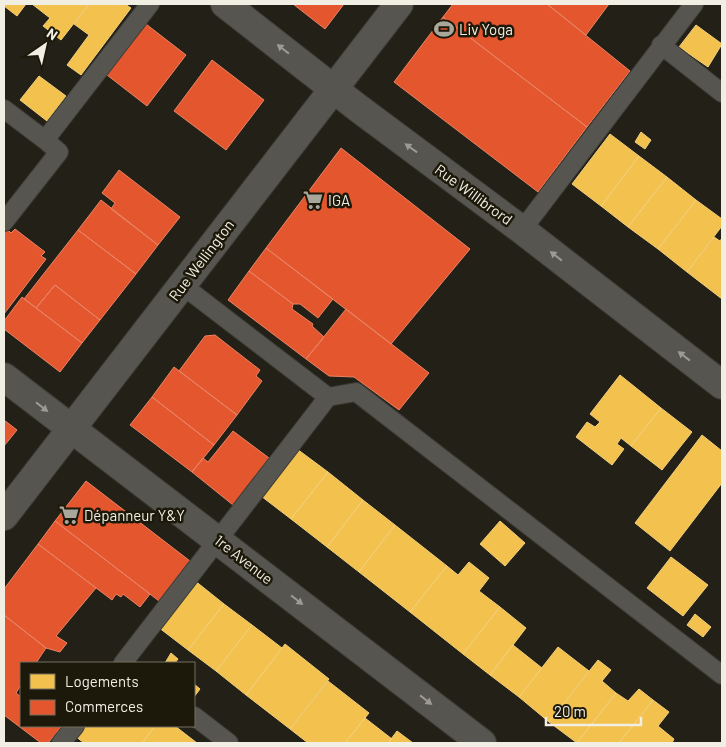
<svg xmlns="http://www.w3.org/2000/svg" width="726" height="747" viewBox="0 0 726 747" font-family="Barlow,sans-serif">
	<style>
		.homes { fill: #f2c14e; stroke: #f2cf7b }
		.shops { fill: #e4572e; stroke: #e88565 }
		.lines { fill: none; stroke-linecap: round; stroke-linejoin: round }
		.lane-casing { stroke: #3d3b35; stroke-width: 20 }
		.street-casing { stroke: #3d3b35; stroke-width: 30 }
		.secondary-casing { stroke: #3d3b35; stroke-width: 30 }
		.lane { stroke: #56554f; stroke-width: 18 }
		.street { stroke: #56554f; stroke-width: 28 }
		.secondary { stroke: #56554f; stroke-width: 28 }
		.oneway { fill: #9c9a92 }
		.labels { text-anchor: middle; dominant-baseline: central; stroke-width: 5; stroke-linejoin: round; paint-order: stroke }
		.poi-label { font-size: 15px; fill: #f1efe4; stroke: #1d190a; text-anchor: start }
		.street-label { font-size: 15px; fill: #f1efe4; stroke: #1d190a }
	</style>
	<rect width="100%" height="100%" fill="#222017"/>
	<path class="homes" d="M4,4H26L17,16L4,6Z
		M32,4H89L61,40L43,26L50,18Z
		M89,4H125L131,8L81,75L67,65L89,35L74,24Z
		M696,25L722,44L708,67L679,47Z
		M39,76L66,96L47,121L20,100Z
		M641,132L651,140L645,149L635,142Z
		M610,134L639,156L601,206L572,184Z
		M639,156L667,177L628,227L601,206Z
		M667,177L696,200L658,249L628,227Z
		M696,200L722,219V226L687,272L658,249Z
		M714,237L720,241L722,238V299L687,272Z
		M620,375L661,408L631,446L621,438L617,444L624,449L612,465L576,437L587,422L595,427L600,422L590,414Z
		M661,408L692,432L662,470L631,446Z
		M702,435L722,451V483L670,551L635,523Z
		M297,449L328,472L291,519L261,496Z
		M328,472L363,500L327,547L291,519Z
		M363,500L395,525L359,572L327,547Z
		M500,521L525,543L505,566L480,544Z
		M395,525L447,566L410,612L359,572Z
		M671,557L708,585L683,616L647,588Z
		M469,562L489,578L479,591L500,607L463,654L410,612L447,566L458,575Z
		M194,580L224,604L188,650L158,627Z
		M224,604L252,625L216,671L188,650Z
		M500,607L526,628L490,675L463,654Z
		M695,614L711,627L703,637L687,625Z
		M252,625L282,648L246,695L216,671Z
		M285,644L329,679L290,729L246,695Z
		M513,645L542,668L519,697L490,675Z
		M558,647L589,671L549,722L519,697Z
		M171,653L178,659L175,663H165Z
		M598,660L611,670L602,681L616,693L577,743L549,722Z
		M328,681L369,713L345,743H308L290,729Z
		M194,684L200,689L194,697Z
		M639,689L653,700L619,743H577L616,693L628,701Z
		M653,700L669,712L658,726L674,739L672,743H619Z
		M365,718L392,739L388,743H345Z
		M83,726H155L142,743H84L75,736Z
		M155,726H175L197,743H142Z
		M397,731L413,743H388Z"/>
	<path class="shops" d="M293,4H344L325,29Z
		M453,4H547L630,71L587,127L443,17Z
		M547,4H609L586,35Z
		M443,17L587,127L538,192L394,82Z
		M146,24L186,55L147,106L107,75Z
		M212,60L264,100L226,150L174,111Z
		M341,148L470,249L391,344L266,248Z
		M119,170L180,217L158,245L111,209L115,203L102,193Z
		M101,200L158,245L136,274L78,230Z
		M7,229L11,233L15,229L45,252L41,256L46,259L4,314V233Z
		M78,230L136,274L100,320L55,285L36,308L24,299Z
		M266,248L333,299L318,318L300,304H293L249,271Z
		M249,271L293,304L292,309L313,324L312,326L324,337L306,359L228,300Z
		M55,285L100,320L82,343L36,308Z
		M22,297L82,343L60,372L4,329V321Z
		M346,309L429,373L399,410L354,377L329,376L306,359Z
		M215,335L260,370L256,376L262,381L237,415L179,371L205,336Z
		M174,367L237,415L214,445L152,397Z
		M152,397L214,445L192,472L130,425Z
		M4,420L17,430L4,446Z
		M233,431L269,458L233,505L192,472L203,458L208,462Z
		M86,481L190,561L159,601L55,521Z
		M55,521L150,594L140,607L123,594L121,597L116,594L112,600L38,544Z
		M38,544L96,588L56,636L67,643L60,652L46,648L4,615V589Z
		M4,615L46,648L36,663H21V685L16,693L21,697V726H62L48,743H41L4,715Z"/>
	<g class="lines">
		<defs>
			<path id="lane" d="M661,45L722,93
				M4,109L45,140
				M4,222L59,152L45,140L150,4
				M522,230L694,4
				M182,285L328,397L356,392L722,675
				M123,663L328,397
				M194,716L229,743
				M61,743L75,726"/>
			<path id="street" d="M225,4L358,108L522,230L722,385
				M4,377L482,743"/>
			<path id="secondary" d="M4,516L399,4"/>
		</defs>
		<use href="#lane" class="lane-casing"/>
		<use href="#street" class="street-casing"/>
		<use href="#secondary" class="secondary-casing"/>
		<use href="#lane" class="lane"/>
		<use href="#street" class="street"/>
		<use href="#secondary" class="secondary"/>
	</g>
	<defs><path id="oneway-solid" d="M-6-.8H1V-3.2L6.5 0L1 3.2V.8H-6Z" transform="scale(1.25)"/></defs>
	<g class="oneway">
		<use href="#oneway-solid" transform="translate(283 49) rotate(-142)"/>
		<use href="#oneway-solid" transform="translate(411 148) rotate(-144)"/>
		<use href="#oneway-solid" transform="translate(556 256) rotate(-142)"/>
		<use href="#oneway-solid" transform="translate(684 356) rotate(-142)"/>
		<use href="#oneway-solid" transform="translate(42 407) rotate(38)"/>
		<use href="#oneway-solid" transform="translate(297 600) rotate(38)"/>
		<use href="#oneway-solid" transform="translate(426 700) rotate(38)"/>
	</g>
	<defs>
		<symbol id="stadium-bare" viewBox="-9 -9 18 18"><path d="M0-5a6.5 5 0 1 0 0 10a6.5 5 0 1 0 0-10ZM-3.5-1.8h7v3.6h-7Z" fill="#a9a79c" stroke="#1d190a" stroke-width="2.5" paint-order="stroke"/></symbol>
		<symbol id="supermarket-bare" viewBox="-9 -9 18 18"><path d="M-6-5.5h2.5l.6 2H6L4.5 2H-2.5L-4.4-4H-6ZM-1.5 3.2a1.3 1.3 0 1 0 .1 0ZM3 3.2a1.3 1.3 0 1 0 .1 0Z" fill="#a9a79c" stroke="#1d190a" stroke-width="2.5" paint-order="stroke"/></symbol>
	</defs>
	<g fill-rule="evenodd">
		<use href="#stadium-bare" x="430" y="15" width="28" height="28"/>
		<use href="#supermarket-bare" x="299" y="186" width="28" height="28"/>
		<use href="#supermarket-bare" x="55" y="501" width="28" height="28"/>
	</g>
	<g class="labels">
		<g class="poi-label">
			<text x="459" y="29">Liv Yoga</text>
			<text x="328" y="200">IGA</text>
			<text x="84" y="515">Dépanneur Y&amp;Y</text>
		</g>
		<g class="street-label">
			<text transform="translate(474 194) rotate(36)">Rue Willibrord</text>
			<text transform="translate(201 260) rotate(-53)">Rue Wellington</text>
			<text transform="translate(244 559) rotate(38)">1re Avenue</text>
		</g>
	</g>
	<rect width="726" height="747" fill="none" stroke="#f1efe4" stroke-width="10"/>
	<rect x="20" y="662" width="175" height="65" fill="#1d190a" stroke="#726f61"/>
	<rect x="30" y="674" width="25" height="15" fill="#f2c14e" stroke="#726f61"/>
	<text x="65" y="687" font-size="15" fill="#f1efe4">Logements</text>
	<rect x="30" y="700" width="25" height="15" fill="#e4572e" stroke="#726f61"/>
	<text x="65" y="712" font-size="15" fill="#f1efe4">Commerces</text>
	<g transform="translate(45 45) rotate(34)" stroke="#1d190a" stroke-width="4" paint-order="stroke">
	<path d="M0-4L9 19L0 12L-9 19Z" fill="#f1efe4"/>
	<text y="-8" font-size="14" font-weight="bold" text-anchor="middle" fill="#f1efe4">N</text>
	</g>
	<path d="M546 717v8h95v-8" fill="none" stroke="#f1efe4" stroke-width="2.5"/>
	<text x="554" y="717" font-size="15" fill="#f1efe4" stroke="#1d190a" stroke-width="4" paint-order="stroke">20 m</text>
</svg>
